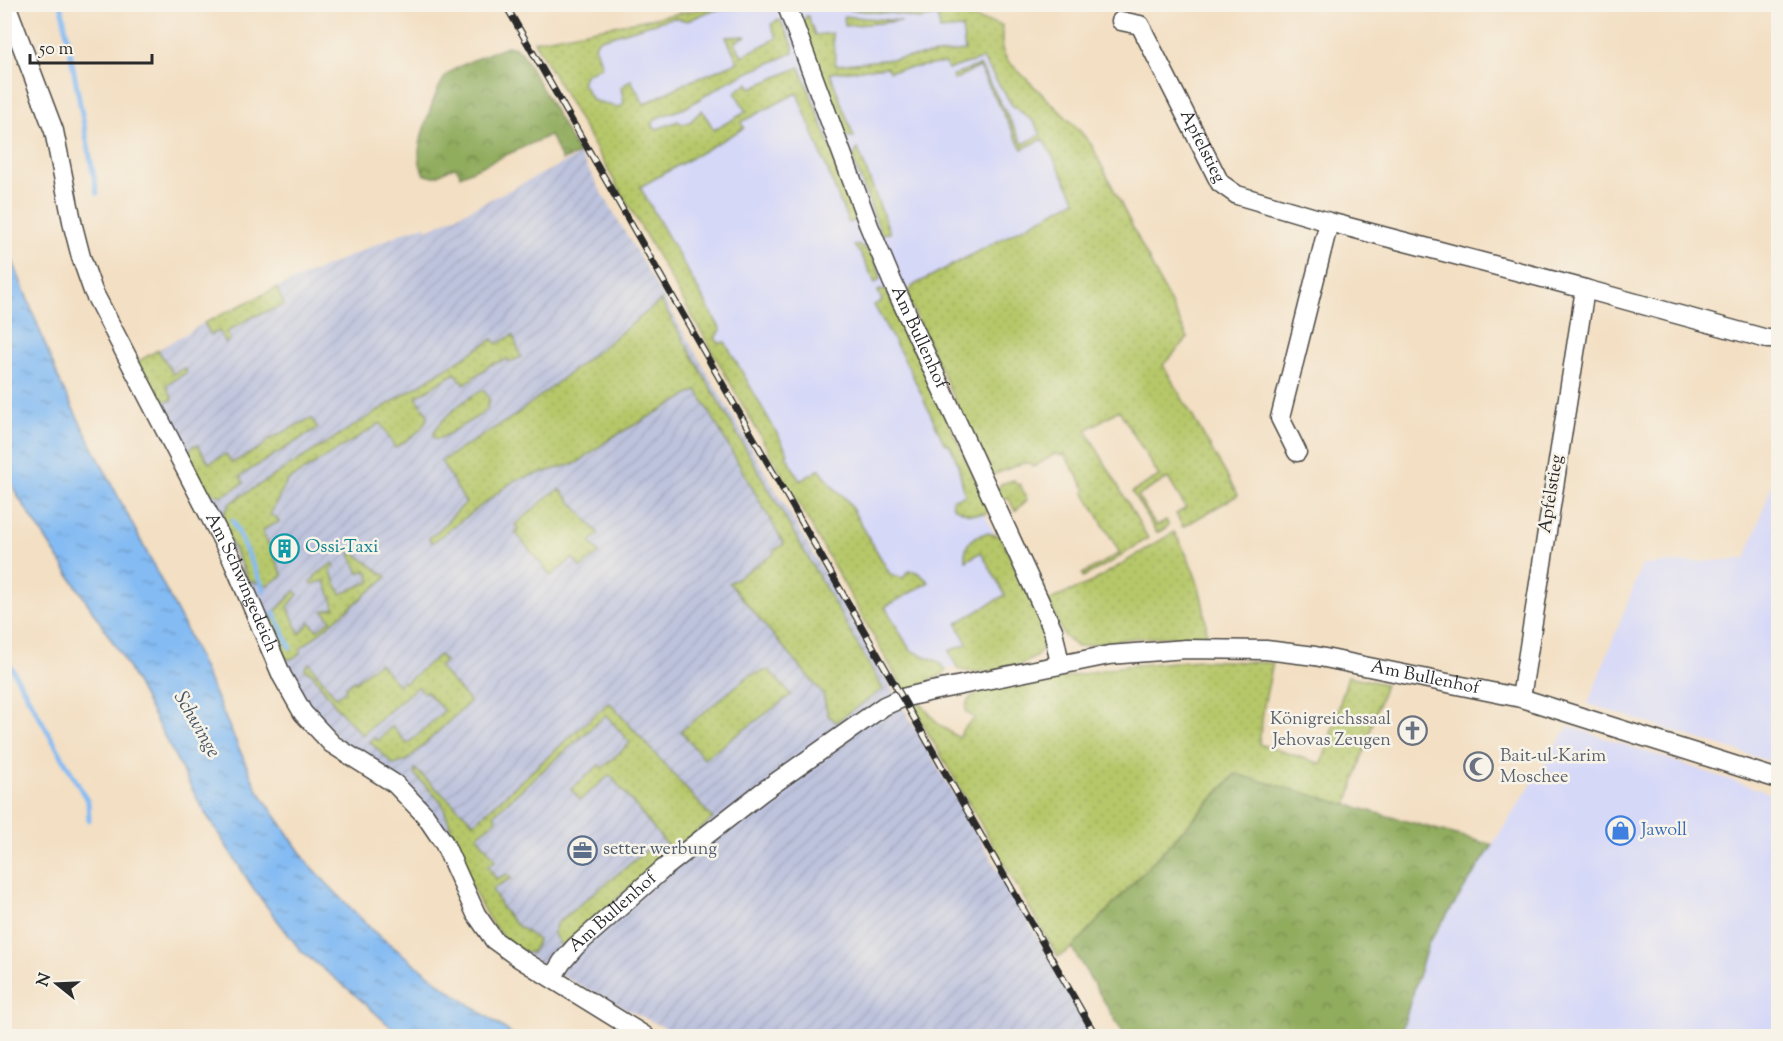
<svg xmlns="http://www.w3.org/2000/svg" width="1783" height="1041" viewBox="0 0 1783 1041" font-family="'Sorts Mill Goudy',serif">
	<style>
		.built { fill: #d6d8f8 }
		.industrial { fill: url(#industrial-furrows) }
		.grass { fill: url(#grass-dots); stroke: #70794a; stroke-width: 1.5 }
		.forest { fill: url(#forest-crowns); stroke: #5e6c44; stroke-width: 1.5 }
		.water { fill: url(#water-ripples); stroke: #58738f; stroke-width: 1.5 }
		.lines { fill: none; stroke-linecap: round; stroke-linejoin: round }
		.stream { stroke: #84bbf3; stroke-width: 5 }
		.minor-casing { stroke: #494642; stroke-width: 21 }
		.minor { stroke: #fff; stroke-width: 18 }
		.rail-casing { stroke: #2b2b2b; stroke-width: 7 }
		.rail { stroke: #f7f3e8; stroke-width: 4.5; stroke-dasharray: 14; stroke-linecap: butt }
		.labels { text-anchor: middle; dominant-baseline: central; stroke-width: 5; stroke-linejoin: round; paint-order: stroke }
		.street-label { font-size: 18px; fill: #2b2b2b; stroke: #f7f3e8 }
		.culture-label { font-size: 18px; fill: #0d838f; stroke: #f7f3e8; text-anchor: start }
		.worship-label { font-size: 18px; fill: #5b616d; stroke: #f7f3e8; text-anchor: end }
		.shop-label { font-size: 18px; fill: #366cbe; stroke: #f7f3e8; text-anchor: start }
		.service-label { font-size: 18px; fill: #4e5e75; stroke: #f7f3e8; text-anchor: start }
		.water-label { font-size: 20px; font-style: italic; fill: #465667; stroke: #f7f3e8 }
	</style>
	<defs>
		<pattern id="industrial-furrows" width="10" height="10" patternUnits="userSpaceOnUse" patternTransform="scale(1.5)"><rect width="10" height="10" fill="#bec3dd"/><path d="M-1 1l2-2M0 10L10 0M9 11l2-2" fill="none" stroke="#a3a8be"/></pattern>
		<pattern id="grass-dots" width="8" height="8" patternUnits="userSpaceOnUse" patternTransform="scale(1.5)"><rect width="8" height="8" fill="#b6c769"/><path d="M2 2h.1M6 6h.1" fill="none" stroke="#9dab5b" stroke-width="1.8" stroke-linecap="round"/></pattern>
		<pattern id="forest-crowns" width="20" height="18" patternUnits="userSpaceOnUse" patternTransform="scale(1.5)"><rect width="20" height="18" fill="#90ac5d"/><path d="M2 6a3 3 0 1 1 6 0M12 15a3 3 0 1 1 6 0" fill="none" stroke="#768c4d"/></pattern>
		<pattern id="water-ripples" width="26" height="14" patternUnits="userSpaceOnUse" patternTransform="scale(1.5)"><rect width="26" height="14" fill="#84bbf3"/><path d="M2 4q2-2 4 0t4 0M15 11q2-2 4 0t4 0" fill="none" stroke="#6c98c5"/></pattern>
	</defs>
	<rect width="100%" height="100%" fill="#f7f3e8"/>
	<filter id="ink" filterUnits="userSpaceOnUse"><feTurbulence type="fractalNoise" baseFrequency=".0167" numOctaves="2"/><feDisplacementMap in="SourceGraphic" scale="12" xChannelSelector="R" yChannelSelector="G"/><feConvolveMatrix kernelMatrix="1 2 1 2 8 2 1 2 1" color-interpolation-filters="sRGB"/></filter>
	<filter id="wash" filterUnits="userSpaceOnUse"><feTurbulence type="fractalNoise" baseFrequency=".008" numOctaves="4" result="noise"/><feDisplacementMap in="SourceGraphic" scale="24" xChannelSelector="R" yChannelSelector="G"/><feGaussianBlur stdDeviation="1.35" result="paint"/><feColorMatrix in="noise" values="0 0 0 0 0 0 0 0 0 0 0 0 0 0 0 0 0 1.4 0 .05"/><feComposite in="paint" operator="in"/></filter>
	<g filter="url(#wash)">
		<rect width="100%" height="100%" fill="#f3dfc3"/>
		<path class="built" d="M722,4L886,5L961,15L1002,25V49L1007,60L1078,129L1091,144L1092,192L883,301L1035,619L960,665L920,678L800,481L785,454V447L725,342L720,343L545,47Z
			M1778,466V764L1588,704L1642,565L1746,559Z
			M1569,726L1778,796V1036H1400L1428,944Z"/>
		<path class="industrial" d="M580,155L1095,1036H681L555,973L518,949L460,860L307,707L288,673L168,413L156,397L137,362L204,323L277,288L407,231L426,226L428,230Z"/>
		<path class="grass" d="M886,4L961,15L1002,25V49L1007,60L1078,129L1091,144L1188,338L1163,365L1238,495L1183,527L1176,514L1186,508L1168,478L1138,496L1156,526L1166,520L1168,524L1166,528L1159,532H1156L1132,492L1159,476L1119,410L1086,430L1148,538L1113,561L1083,577L1082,574L1120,553L1084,492L1086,490L1064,454L1060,456L1057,453L1033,467L1030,463H1023L990,476L910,303C909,295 908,289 916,284L1076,200L1043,139L1022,149L979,67L954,80L952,76L980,65L1023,144L1041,135L1034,122L1012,105L983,59L948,69L945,63L889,71L887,67L830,73L854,137L845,136L804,28L803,21L806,16H808L815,35L832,33L836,65L965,51L962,28L940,30L938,16L918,19L900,14L843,9L834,5Z
			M722,5H763L710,11L687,21L676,18L668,19L598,40L595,46L602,66L585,75L582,83L592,100L619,108L624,103L621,87L631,80L644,104L686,83L738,62L726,37L746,36L735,42L742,56L777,38L771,25L777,20L781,21L793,45V53L731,80L685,108L659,117L653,122V127L657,129L678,121L682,124L690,122L702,110L714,130L746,112L735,92L748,83L751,88L800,67L856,212L854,221L850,223L848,222L797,93L741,122L744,128L640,187L721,330L715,338L719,343L725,342L788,453L786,455L800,481L820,469L834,488L847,500L890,574L903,578L909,571H914L920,574L929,582L885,607L910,650L939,662L946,670L943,675L929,680L927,684L905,692L707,342L534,41Z
			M844,16L902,21L845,26Z
			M858,149L890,233L881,234L854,162V154Z
			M858,245C874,250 876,264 881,278L875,283L861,254L854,246Z
			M277,288L284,305L250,318L227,332L230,340L226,343L219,331L211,335L204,323Z
			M880,290L887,291L989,508L986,514H969L953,507L952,499L965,496L958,464L950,445L944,443L910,370L874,305L882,301L878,291Z
			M661,301L883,689L836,722L828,715L823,694L729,583L774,554L773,551L784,544L697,390L611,438L577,463L515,480L432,543L429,538C444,528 452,514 466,503L441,461L516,415Z
			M513,335L521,357L510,362L508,359L490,365L465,384L455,373L416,397L428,415C426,430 407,440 395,448L381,423L287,481L270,515L276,517L279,522L262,530L283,576L267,585L249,581L223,525L224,514L230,503L493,339L497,344Z
			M158,350L173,374L184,368L187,372L166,385L173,399L171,401L160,400L137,362Z
			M484,390L490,401L488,402L487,409L482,414L443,437L437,439L433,437C434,423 471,394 484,390Z
			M309,419H312L318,428L240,476L244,483L222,496L207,492L189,455V451L194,445H198L209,463L226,454L232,463L262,447L268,440Z
			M1014,480L1017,485L1020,484L1027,500L1015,511L1008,497L1001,501L997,490L1001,484Z
			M560,489L599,534L590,542L599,553L581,568L573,558L551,576L515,532L518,529L515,525L551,494Z
			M1174,532C1194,565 1205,597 1207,636L1133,638L1077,647L1064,636L1048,601L1094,581Z
			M987,533L1000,536L1044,627C1045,635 1047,643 1042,650C1030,668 978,677 958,669L949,651L967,644L957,623L1005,595L981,552L966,561L965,557C965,542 973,536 987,533Z
			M353,552L387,577L300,649L301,652C295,658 289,662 282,656L269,627L274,613L295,591L298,594L288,607L300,634L310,622L317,630L331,620L323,611L335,608L325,581L312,584L311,582L316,575L333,563L335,567L330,570L341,594L371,581L366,570L359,573L350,554Z
			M439,655L445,661L439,667L470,702L406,761L394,765L370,742L374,738L378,740L392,726L407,744L412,740L444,711L426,691L424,693L418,686L362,735L338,709L312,673L306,671L305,668L309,663L336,697L346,690L345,687L354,680L355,682L379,662L398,685L403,681L405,683Z
			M1200,660L1273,663L1264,705L1259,744L1322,764L1348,676L1385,684L1347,805L1235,774L1072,948L1058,957L910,702L918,700L937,723L959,738L963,729L975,718L966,712C962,688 1003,686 1019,683L1021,686L1124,666Z
			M769,670L791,695L704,759L681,731L750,675Z
			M609,702L713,819L672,851L610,775L580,800L571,789L599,765L602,768L630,743L606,715L494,814L497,819L477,836L496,860L488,866L496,879L507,874L512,879L508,880L492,889L502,908L514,923L538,940L532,953C489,947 468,874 452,839V831L442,803L415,775V769L474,823Z
			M651,847L661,860L562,947L553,933L557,923Z"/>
		<path class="forest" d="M507,46L516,48L522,53L579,154L562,160L550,135L460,176L459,171L455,167C442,170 439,181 424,174C420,167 419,159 419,152C420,137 437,83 448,74C460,63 492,53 507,46Z
			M1236,774L1493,845L1428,944L1400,1036H1125L1072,948Z"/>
		<path class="water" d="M5,241L61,385L184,625L257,789L309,865L373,931L443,986L515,1036H401L353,993L301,951L255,891L201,806L122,656L17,495L5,469Z"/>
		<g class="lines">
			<path class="stream" d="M61,4L97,193
				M233,521L264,590
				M274,613L290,647
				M4,655L88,802L89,820"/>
		</g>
	</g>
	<g filter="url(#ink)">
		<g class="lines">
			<defs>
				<g id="minor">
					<path id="s1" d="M6,4L54,131L73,226L81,257L93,291L232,559L282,676L303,713L332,744L395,784L425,815L444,843L476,914L494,940L519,958L645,1036"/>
					<path id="s2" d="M787,6L869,226L892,281L1053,630L1060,664"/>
					<path id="s3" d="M1121,21L1140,25L1220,183L1237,195L1329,222L1585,289L1521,698"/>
					<path d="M1585,289L1767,339H1778"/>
					<path d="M1297,452L1280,418L1329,222"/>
					<path id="s4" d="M552,978L562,962L575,947L663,869L762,792L884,706L902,698L932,691L1109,655L1186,649L1266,650L1315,656L1521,698L1778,779"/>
				</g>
			</defs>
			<use href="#minor" class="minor-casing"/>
			<use href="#minor" class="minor"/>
			<defs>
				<path id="rail" d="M505,4L1096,1036"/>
			</defs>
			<use href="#rail" class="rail-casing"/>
			<use href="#rail" class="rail"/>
		</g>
	</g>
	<defs>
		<symbol id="building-ring" viewBox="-11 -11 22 22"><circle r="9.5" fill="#f7f3e8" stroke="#0f9aa8" stroke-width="1.5"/><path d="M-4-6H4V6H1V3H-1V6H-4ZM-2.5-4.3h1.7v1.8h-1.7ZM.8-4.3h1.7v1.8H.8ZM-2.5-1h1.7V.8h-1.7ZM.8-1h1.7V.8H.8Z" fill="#0f9aa8"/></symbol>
		<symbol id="church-ring" viewBox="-11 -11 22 22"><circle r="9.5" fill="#f7f3e8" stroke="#6b7280" stroke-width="1.5"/><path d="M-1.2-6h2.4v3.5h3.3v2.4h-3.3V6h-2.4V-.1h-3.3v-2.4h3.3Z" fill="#6b7280"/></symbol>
		<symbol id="mosque-ring" viewBox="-11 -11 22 22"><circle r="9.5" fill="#f7f3e8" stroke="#6b7280" stroke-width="1.5"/><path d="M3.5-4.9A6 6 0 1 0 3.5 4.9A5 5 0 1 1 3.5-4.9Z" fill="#6b7280"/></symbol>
		<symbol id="shop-ring" viewBox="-11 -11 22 22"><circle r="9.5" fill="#f7f3e8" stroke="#3f7fe0" stroke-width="1.5"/><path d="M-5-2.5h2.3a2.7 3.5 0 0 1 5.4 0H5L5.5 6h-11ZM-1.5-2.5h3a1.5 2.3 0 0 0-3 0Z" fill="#3f7fe0"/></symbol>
		<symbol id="office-ring" viewBox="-11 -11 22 22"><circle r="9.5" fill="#f7f3e8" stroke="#5c6f8a" stroke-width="1.5"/><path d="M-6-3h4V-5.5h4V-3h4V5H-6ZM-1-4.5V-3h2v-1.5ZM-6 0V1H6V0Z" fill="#5c6f8a"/></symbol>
	</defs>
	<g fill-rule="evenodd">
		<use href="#building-ring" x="268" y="532" width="33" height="33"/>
		<use href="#church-ring" x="1396" y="714" width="33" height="33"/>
		<use href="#mosque-ring" x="1462" y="750" width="33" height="33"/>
		<use href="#shop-ring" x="1604" y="814" width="33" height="33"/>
		<use href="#office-ring" x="566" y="834" width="33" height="33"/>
	</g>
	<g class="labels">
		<g class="street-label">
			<text stroke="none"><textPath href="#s3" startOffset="156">Apfelstieg</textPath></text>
			<text stroke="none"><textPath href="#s2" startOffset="357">Am Bullenhof</textPath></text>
			<text transform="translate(1552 494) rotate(-81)">Apfelstieg</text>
			<text stroke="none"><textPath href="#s1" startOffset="628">Am Schwingedeich</textPath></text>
			<text stroke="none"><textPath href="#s4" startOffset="981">Am Bullenhof</textPath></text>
			<text stroke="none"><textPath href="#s4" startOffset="90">Am Bullenhof</textPath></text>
		</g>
		<g class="culture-label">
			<text x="305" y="548">Ossi-Taxi</text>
		</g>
		<g class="worship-label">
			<text x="1391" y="720">Königreichssaal<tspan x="1391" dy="21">Jehovas Zeugen</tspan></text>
			<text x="1500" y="757" text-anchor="start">Bait-ul-Karim<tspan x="1500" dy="21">Moschee</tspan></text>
		</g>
		<g class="shop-label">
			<text x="1641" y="831">Jawoll</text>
		</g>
		<g class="service-label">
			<text x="603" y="850">setter werbung</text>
		</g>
		<g class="water-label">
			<text transform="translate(196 725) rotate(60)">Schwinge</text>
		</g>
	</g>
	<rect width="1783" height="1041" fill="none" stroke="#f7f3e8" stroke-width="24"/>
	<g transform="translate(57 984) rotate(288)" stroke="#f7f3e8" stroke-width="4.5" paint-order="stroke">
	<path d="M0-4.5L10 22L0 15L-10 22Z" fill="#2b2b2b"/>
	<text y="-9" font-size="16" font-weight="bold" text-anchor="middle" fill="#2b2b2b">N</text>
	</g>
	<path d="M30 54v9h122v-9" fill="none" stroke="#2b2b2b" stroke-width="3"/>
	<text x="39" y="54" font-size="18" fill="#2b2b2b" stroke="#f7f3e8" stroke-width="4.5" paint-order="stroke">50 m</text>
</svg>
